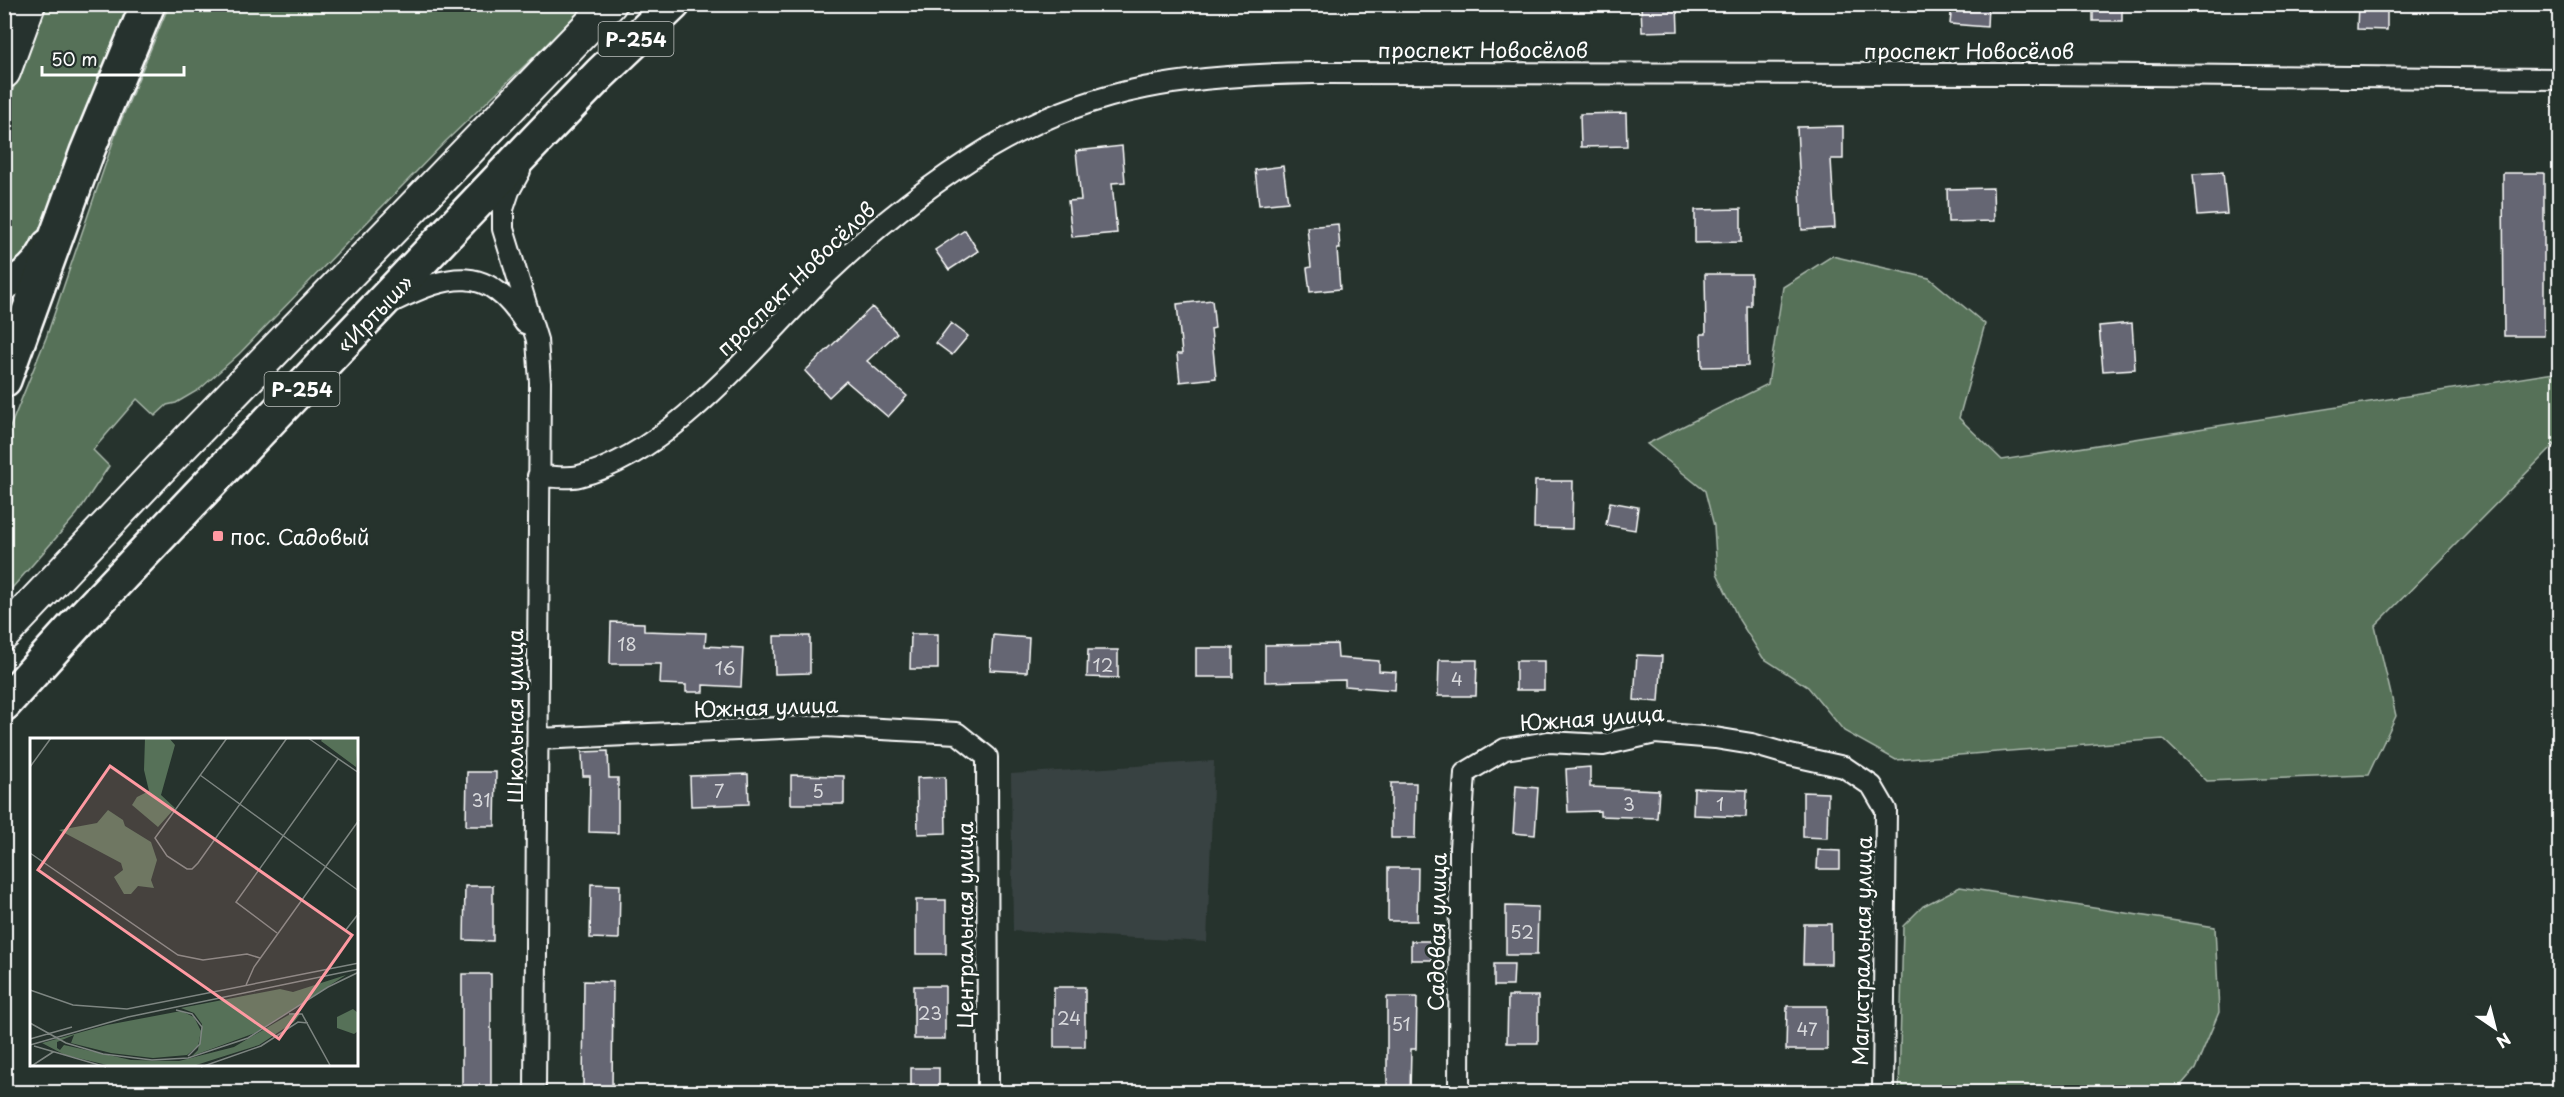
<svg xmlns="http://www.w3.org/2000/svg" width="2564" height="1097" viewBox="0 0 2564 1097" font-family="'Playpen Sans',sans-serif">
	<style>
		.built { fill: #394242 }
		.green { fill: #567158; stroke: #aab8ac; stroke-width: 1.5 }
		.building { fill: #656673; stroke: #fff; stroke-width: 1.5 }
		.lines { fill: none; stroke-linecap: round; stroke-linejoin: round }
		.minor-casing { stroke: #fff; stroke-width: 24 }
		.secondary-casing { stroke: #fff; stroke-width: 33 }
		.primary-casing { stroke: #fff; stroke-width: 36 }
		.trunk-casing { stroke: #fff; stroke-width: 38 }
		.minor { stroke: #26332d; stroke-width: 20 }
		.secondary { stroke: #26332d; stroke-width: 28 }
		.primary { stroke: #26332d; stroke-width: 32 }
		.trunk { stroke: #26332d; stroke-width: 33 }
		.poi-dot { fill: #ff9aa2; stroke: #26332d; stroke-width: 2 }
		.labels { text-anchor: middle; dominant-baseline: central; stroke-width: 6; stroke-linejoin: round; paint-order: stroke }
		.number-label { font-size: 18px; fill: #d8d9dc }
		.shield { fill: #26332d; stroke: #bec2c0; stroke-width: 1.5 }
		.shield-label { font-size: 20px; font-weight: bold; fill: #fff }
		.street-label { font-size: 21px; fill: #fff; stroke: #26332d }
		.poi-label { font-size: 21px; fill: #fff; stroke: #26332d; text-anchor: start }
		.inset-road { fill: none; stroke: #7d8581; stroke-width: 1.5 }
		.view { fill: #ff9aa2; fill-opacity: 0.15; stroke: #ff9aa2; stroke-width: 3 }
		.inset-edge { fill: none; stroke: #fff; stroke-width: 3 }
	</style>
	<rect width="100%" height="100%" fill="#26332d"/>
	<filter id="ink" filterUnits="userSpaceOnUse"><feTurbulence type="fractalNoise" baseFrequency=".0167" numOctaves="2"/><feDisplacementMap in="SourceGraphic" scale="12" xChannelSelector="R" yChannelSelector="G"/><feConvolveMatrix kernelMatrix="1 2 1 2 8 2 1 2 1" color-interpolation-filters="sRGB"/></filter>
	<g filter="url(#ink)">
		<path class="built" d="M1214,761L1207,942L1013,931L1011,774Z"/>
		<path class="green" d="M45,5H129L35,244L25,259L5,272L4,113Z
			M169,5H588L445,142L239,354L200,389L176,403L167,405L155,416L137,399L93,450L109,466L77,514L5,596V440L46,338L116,133Z
			M1832,256L1929,278L1985,324L1959,418L2002,460L2554,373L2559,374V440L2375,626L2396,716L2368,775L2207,781L2163,739L1896,760L1844,731L1808,687L1763,658L1739,620L1717,573L1714,526L1705,491L1647,444L1768,384L1783,287Z
			M1960,887L2215,927L2219,1012L2195,1069L2175,1092H1899L1903,926L1923,906Z"/>
		<path class="building" d="M1641,4H1677L1678,31L1642,32Z
			M1952,4H1988L1987,27L1950,24Z
			M2093,4H2122V21H2093Z
			M2358,4H2387V30L2357,29Z
			M1626,113L1627,146L1581,147L1580,114Z
			M1843,126V159H1831L1835,228L1802,230L1797,127Z
			M1122,146L1125,182L1112,183L1117,233L1072,237L1068,201L1081,200L1076,151Z
			M1283,166L1288,202L1259,205L1255,170Z
			M2223,172L2227,214L2197,216L2193,174Z
			M2503,173H2544V336H2504Z
			M1993,188L1994,221L1948,222L1947,189Z
			M1741,209V242L1695,243V210Z
			M1338,224L1340,249H1337L1340,289L1310,292L1307,268L1311,267L1307,227Z
			M965,230L978,251L949,270L935,250Z
			M1705,274H1751V306H1747L1748,366L1702,367L1701,334H1706Z
			M1212,300L1215,328L1211,329L1216,378L1180,382L1177,354H1182L1177,304Z
			M872,307L897,333L867,361L907,396L888,417L846,381L829,397L805,371Z
			M951,323L968,336L952,355L936,343Z
			M2132,323L2135,369L2103,371L2099,326Z
			M1535,481H1573L1572,529L1534,528Z
			M1610,502L1638,507L1635,530L1606,525Z
			M611,622L644,623V631L706,633L705,646L743,648L741,687L703,685V692H686V685L660,684L661,664H610Z
			M911,634H938V669H910Z
			M993,635L1029,638L1027,672L990,670Z
			M774,636H810V673L775,674Z
			M1337,644L1338,658L1379,661V671L1396,672L1395,690L1345,686V680L1265,682V645Z
			M1196,648H1233V677H1196Z
			M1088,650H1118V678L1087,677Z
			M1637,655L1662,656L1659,702L1634,700Z
			M1439,660H1477L1476,696H1438Z
			M1516,661H1544V690H1516Z
			M608,751L609,778H618V833L589,832L590,776H583L582,752Z
			M1590,767V787L1659,790L1657,818L1600,816V811L1568,812L1566,769Z
			M467,772H496L495,826H466Z
			M748,774L749,804L691,806L690,776Z
			M791,775L844,776V804H791Z
			M945,777L946,833L918,834L917,778Z
			M1391,783H1416L1415,838H1391Z
			M1516,786L1538,788L1535,835L1513,833Z
			M1694,788L1747,790L1746,817L1693,815Z
			M1803,792L1828,793L1827,838L1803,837Z
			M1818,850L1840,851V869H1817Z
			M1388,868H1418L1417,921H1388Z
			M591,884L620,885L619,939L590,938Z
			M465,886H493V941L464,940Z
			M916,900H946V954H916Z
			M1506,906L1538,907L1537,955H1506Z
			M1804,924H1831V964H1803Z
			M1411,941H1432V960H1411Z
			M1494,964H1514L1513,986H1494Z
			M462,974H491V1092H462Z
			M584,981L613,982L612,1092H583Z
			M914,986H945V1039H914Z
			M1054,987H1085V1047H1054Z
			M1508,996H1538V1043H1507Z
			M1387,997H1417L1416,1049H1411L1410,1092H1387Z
			M1787,1006H1827V1050H1786Z
			M911,1068H939V1092H911Z"/>
		<g class="lines">
			<defs>
				<path id="minor" d="M520,171L509,191L503,209V229L537,340L540,382L535,1092
					M394,301C450,274 487,263 525,323
					M538,476C551,476 567,479 579,476C671,455 761,339 827,274C876,227 931,183 989,148C1095,85 1193,75 1313,73L2044,74L2560,79
					M538,739L824,726L957,733L987,757L988,1092
					M1459,1092L1460,848L1465,773L1505,749L1549,742L1603,745L1655,733L1715,738L1752,744L1790,755L1844,767L1872,786L1886,810L1883,1092"/>
				<path id="secondary" d="M4,286C25,275 38,265 47,244"/>
				<path id="primary" d="M4,72L29,4
					M4,634L160,469L610,4"/>
				<path id="trunk" d="M4,380L87,152L148,4
					M4,704L79,621L540,136L600,74L673,4"/>
			</defs>
			<use href="#minor" class="minor-casing"/>
			<use href="#secondary" class="secondary-casing"/>
			<use href="#primary" class="primary-casing"/>
			<use href="#trunk" class="trunk-casing"/>
			<use href="#minor" class="minor"/>
			<use href="#secondary" class="secondary"/>
			<use href="#primary" class="primary"/>
			<use href="#trunk" class="trunk"/>
		</g>
	</g>
	<rect class="poi-dot" x="212" y="530" width="12" height="12" rx="3"/>
	<g class="labels">
		<g class="number-label">
			<text x="627" y="643">18</text>
			<text x="1103" y="664">12</text>
			<text x="725" y="667">16</text>
			<text x="1457" y="678">4</text>
			<text x="719" y="790">7</text>
			<text x="818" y="790">5</text>
			<text x="481" y="799">31</text>
			<text x="1629" y="803">3</text>
			<text x="1720" y="803">1</text>
			<text x="1522" y="931">52</text>
			<text x="930" y="1012">23</text>
			<text x="1069" y="1017">24</text>
			<text x="1401" y="1023">51</text>
			<text x="1807" y="1028">47</text>
		</g>
		<g class="shield">
			<rect x="598.5" y="22" width="75" height="34" rx="4.5"/>
			<rect x="264.5" y="372" width="75" height="34" rx="4.5"/>
		</g>
		<g class="shield-label">
			<text x="636" y="39">Р-254</text>
			<text x="302" y="389">Р-254</text>
		</g>
		<g class="street-label">
			<text x="1483" y="49">проспект Новосёлов</text>
			<text x="1969" y="50">проспект Новосёлов</text>
			<text transform="translate(795 278) rotate(-44)">проспект Новосёлов</text>
			<text transform="translate(374 313) rotate(-46)">«Иртыш»</text>
			<text transform="translate(766 706) rotate(-2)">Южная улица</text>
			<text transform="translate(514 716) rotate(-90)">Школьная улица</text>
			<text transform="translate(1592 717) rotate(-4)">Южная улица</text>
			<text transform="translate(964 925) rotate(-90)">Центральная улица</text>
			<text transform="translate(1436 932) rotate(-89)">Садовая улица</text>
			<text transform="translate(1861 951) rotate(-89)">Магистральная улица</text>
		</g>
		<g class="poi-label">
			<text x="230" y="536">пос. Садовый</text>
		</g>
	</g>
	<g transform="translate(30 738)">
		<rect width="328" height="328" fill="#26332d"/>
		<path d="M115,0H139L145,7L131,57L145,70L128,89L102,67L107,59L119,53L114,32ZM293,0H328L326,29L291,3ZM78,72L93,82L95,88L121,104L127,122L121,142L124,150L108,148L101,156H94L84,139L93,132L91,125L29,92L67,85ZM316,237L225,295L162,318L168,312L172,286L164,275L151,270L250,251L263,254ZM323,271L328,275V293L324,296L307,290V279ZM151,273L164,279L171,293L168,308L157,317L123,320L81,315L41,305L44,297L27,304V310L30,312L34,307L101,322L149,323L204,309L262,275L270,276L264,284L229,307L163,328L77,327L35,317L12,305L77,287Z" fill="#567158"/>
		<path class="inset-road" d="M197,0L125,100L137,118L157,131H162L168,125L257,0M278,0L329,35M0,29L21,0M170,37L329,153M0,115L148,217L173,222L217,216L230,220M315,193L329,175M247,195L206,164L308,21M216,247L224,229L329,82M0,252L43,267L97,271L329,225M146,272L162,276L172,289L170,306L158,318M259,276H272L301,329M0,285L36,305L73,316L122,322L158,320L218,300L298,249L329,234M0,301L42,289M0,307L98,279L329,231M4,308L76,329M0,329L23,314M171,329L231,308L268,284L278,285"/>
		<path class="view" d="M80,28L322,197L249,301L8,132Z"/>
		<rect width="328" height="328" class="inset-edge"/>
	</g>
	<rect width="2564" height="1097" fill="none" stroke="#26332d" stroke-width="24"/>
	<rect x="12" y="12" width="2540" height="1073" fill="none" stroke="#fff" stroke-width="2" filter="url(#ink)"/>
	<g transform="translate(2495 1028) rotate(145)" stroke="#26332d" stroke-width="4.5" paint-order="stroke">
	<path d="M0-4.5L10 22L0 15L-10 22Z" fill="#ffffff"/>
	<text y="-9" font-size="16" font-weight="bold" text-anchor="middle" fill="#ffffff">N</text>
	</g>
	<path d="M42 66v9h142v-9" fill="none" stroke="#ffffff" stroke-width="3"/>
	<text x="51" y="66" font-size="18" fill="#ffffff" stroke="#26332d" stroke-width="4.5" paint-order="stroke">50 m</text>
</svg>
